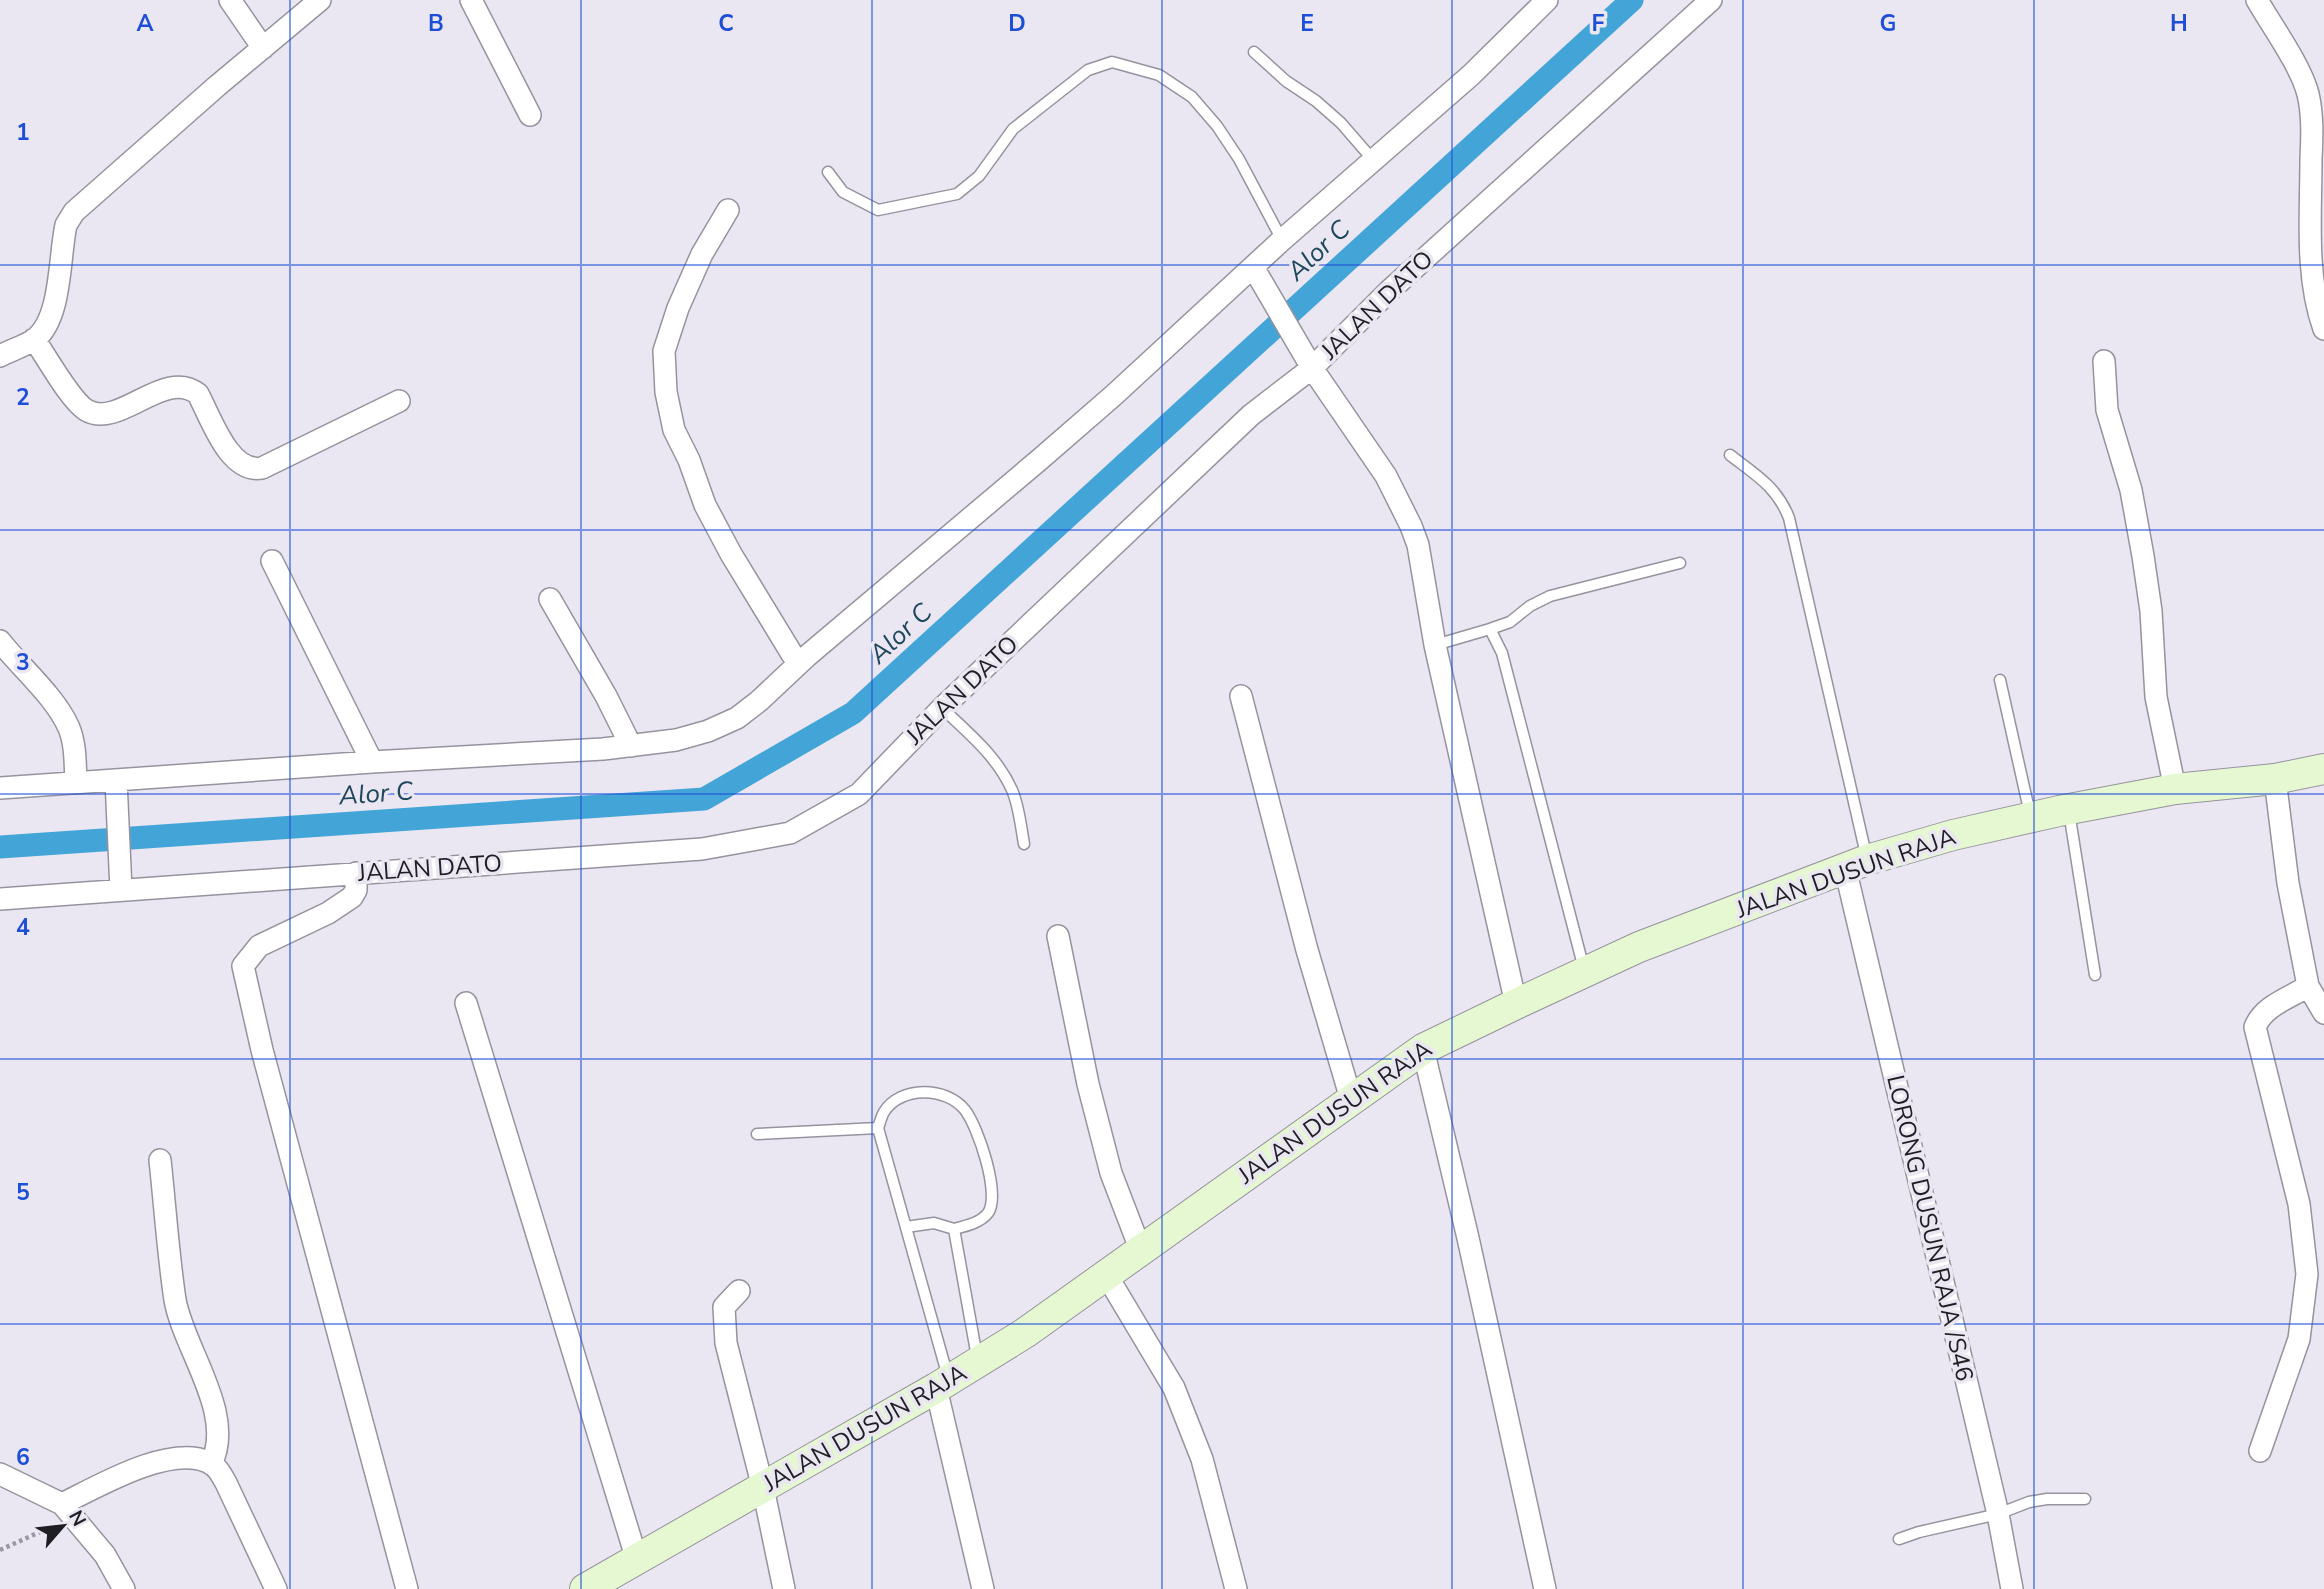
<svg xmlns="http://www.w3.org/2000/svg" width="2324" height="1589" font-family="'Nunito Sans',sans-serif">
  <rect width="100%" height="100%" fill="#eae7f2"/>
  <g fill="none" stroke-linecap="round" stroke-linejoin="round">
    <!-- canal -->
    <path stroke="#43a5d7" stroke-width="23" d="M0,847L704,799L853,713L1632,0"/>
    <!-- lane casing -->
    <g stroke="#96939e" stroke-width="13">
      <path id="lane" d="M1254,52L1286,81L1316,101L1341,123L1374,161
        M828,172L843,192L878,210L957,194L979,176L1013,129L1088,70L1112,62L1159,75L1192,97L1217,126L1239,159L1282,240
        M1730,455C1756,475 1777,487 1789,518L1867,859
        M1490,629L1510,622L1530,606L1550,596L1680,563
        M1435,645L1490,629L1502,653L1584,969
        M2000,680L2030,814
        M942,708C968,733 997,756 1012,790C1019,806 1021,827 1024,844
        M2069,812L2095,975
        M757,1134L878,1128
        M906,1227L934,1223L954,1229
        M948,1377L878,1128C880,1123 881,1117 884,1112C900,1086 946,1086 965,1110C978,1127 1001,1194 988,1213C980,1223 966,1226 954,1229L977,1357
        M1899,1539L1919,1532L1998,1514L2029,1502L2047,1499H2085"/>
    </g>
    <!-- street casing -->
    <g stroke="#96939e" stroke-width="24">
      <path id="street" d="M230,0L263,48
        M471,0L530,115
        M2257,0C2272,26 2301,66 2308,94C2313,115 2312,138 2311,159C2311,215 2305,276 2324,329
        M728,210L702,254L678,308L664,351L666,392L674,430L689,460L705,505L731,554L798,664
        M1253,267L1312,368L1386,476L1411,526L1418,545L1435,645L1516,1004
        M34,339C46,356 70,400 86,410C119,430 164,367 198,394C211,418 229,474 262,468L399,401
        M0,356C11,350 25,346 35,339C62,318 59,256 66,225L74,212L217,86L320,0
        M2104,361L2107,410L2131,490L2143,556L2151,611L2156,697L2175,789
        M272,561L372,762
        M550,599L606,696L631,746
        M0,641C21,668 55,696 69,728C76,745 75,765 76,783
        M1241,696L1307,950L1351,1099
        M2275,779L2288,883L2308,986L2324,1013
        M116,780L121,890
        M0,788L372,762L603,749L676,740L708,731L737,718L759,701L807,656L1038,461L1114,395L1282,240L1471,75L1547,0
        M1845,868L1998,1514L2012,1589
        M356,873V890L352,897L328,913L259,946L243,966L262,1050L407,1589
        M0,899L702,849L790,833L859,794L942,708L1251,415L1312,368L1389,291L1711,0
        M1058,936L1088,1084L1111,1173L1141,1251
        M466,1003L637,1560
        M1423,1049L1468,1238L1545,1589
        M160,1160C165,1206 168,1253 175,1300C184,1350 236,1414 211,1464
        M1107,1276L1174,1388L1202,1459L1236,1589
        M739,1291L724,1307L726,1343L763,1488L784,1589
        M936,1388L983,1589
        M2260,1451L2299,1339L2307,1274L2299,1204L2255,1027C2264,1005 2290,998 2308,986
        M0,1474L62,1504L105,1555L124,1589
        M62,1504C97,1487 169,1444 208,1462C217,1466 221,1474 226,1483L276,1589"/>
    </g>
    <!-- secondary casing -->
    <g stroke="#96939e" stroke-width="32">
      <path id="secondary" d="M585,1589L936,1388L1025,1333L1423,1049L1516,1004L1639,947L1867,860L1953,835L2059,811L2175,789L2275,779L2324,769"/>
    </g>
    <!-- path -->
    <path stroke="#99979f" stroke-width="4.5" stroke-dasharray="3.5 3.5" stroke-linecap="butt" d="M0,1550L53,1526"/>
    <!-- lane -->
    <use href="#lane" stroke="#fff" stroke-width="10"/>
    <!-- street -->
    <use href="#street" stroke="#fff" stroke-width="21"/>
    <!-- secondary -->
    <use href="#secondary" stroke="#e5f8d1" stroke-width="30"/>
  </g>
  <!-- grid -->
  <path fill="none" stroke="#1d4ed8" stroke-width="2" stroke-opacity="0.55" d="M290,0V1589M581,0V1589M872,0V1589M1162,0V1589M1452,0V1589M1743,0V1589M2034,0V1589M0,265H2324M0,530H2324M0,794H2324M0,1059H2324M0,1324H2324"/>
  <g text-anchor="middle" stroke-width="7" stroke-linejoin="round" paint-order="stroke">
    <!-- street labels -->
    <g font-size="24" fill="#1f1e22" stroke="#eae7f2">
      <text transform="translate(1377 305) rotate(-44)" y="8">JALAN DATO</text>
      <text transform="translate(962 690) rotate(-44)" y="8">JALAN DATO</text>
      <text transform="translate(430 868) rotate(-4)" y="8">JALAN DATO</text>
      <text transform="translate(1846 873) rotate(-19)" y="8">JALAN DUSUN RAJA</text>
      <text transform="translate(1335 1112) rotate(-35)" y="8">JALAN DUSUN RAJA</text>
      <text transform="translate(1930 1228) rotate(77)" y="8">LORONG DUSUN RAJA /S46</text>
      <text transform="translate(865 1428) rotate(-30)" y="8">JALAN DUSUN RAJA</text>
    </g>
    <!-- water labels -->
    <g font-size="26" font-style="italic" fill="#1f485d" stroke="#eae7f2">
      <text transform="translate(1318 250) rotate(-43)" y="9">Alor C</text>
      <text transform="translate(900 633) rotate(-43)" y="9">Alor C</text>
      <text transform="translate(376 793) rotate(-4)" y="9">Alor C</text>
    </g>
  </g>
  <g font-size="23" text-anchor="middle" font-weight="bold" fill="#1d4ed8" stroke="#eae7f2" stroke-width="7" stroke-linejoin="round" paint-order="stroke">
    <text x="145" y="31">A</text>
    <text x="436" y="31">B</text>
    <text x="726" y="31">C</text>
    <text x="1017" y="31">D</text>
    <text x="1307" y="31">E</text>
    <text x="1598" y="31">F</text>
    <text x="1888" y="31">G</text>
    <text x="2179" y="31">H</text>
    <text x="23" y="140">1</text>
    <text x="23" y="405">2</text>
    <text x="23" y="670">3</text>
    <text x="23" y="935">4</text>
    <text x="23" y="1200">5</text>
    <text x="23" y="1465">6</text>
  </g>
  <!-- north arrow -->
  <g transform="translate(63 1526) rotate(62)" stroke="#eae7f2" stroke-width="5" paint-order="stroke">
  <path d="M0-5L12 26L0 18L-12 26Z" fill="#1f1e22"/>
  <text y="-10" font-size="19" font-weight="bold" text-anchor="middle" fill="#1f1e22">N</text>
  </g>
</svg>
